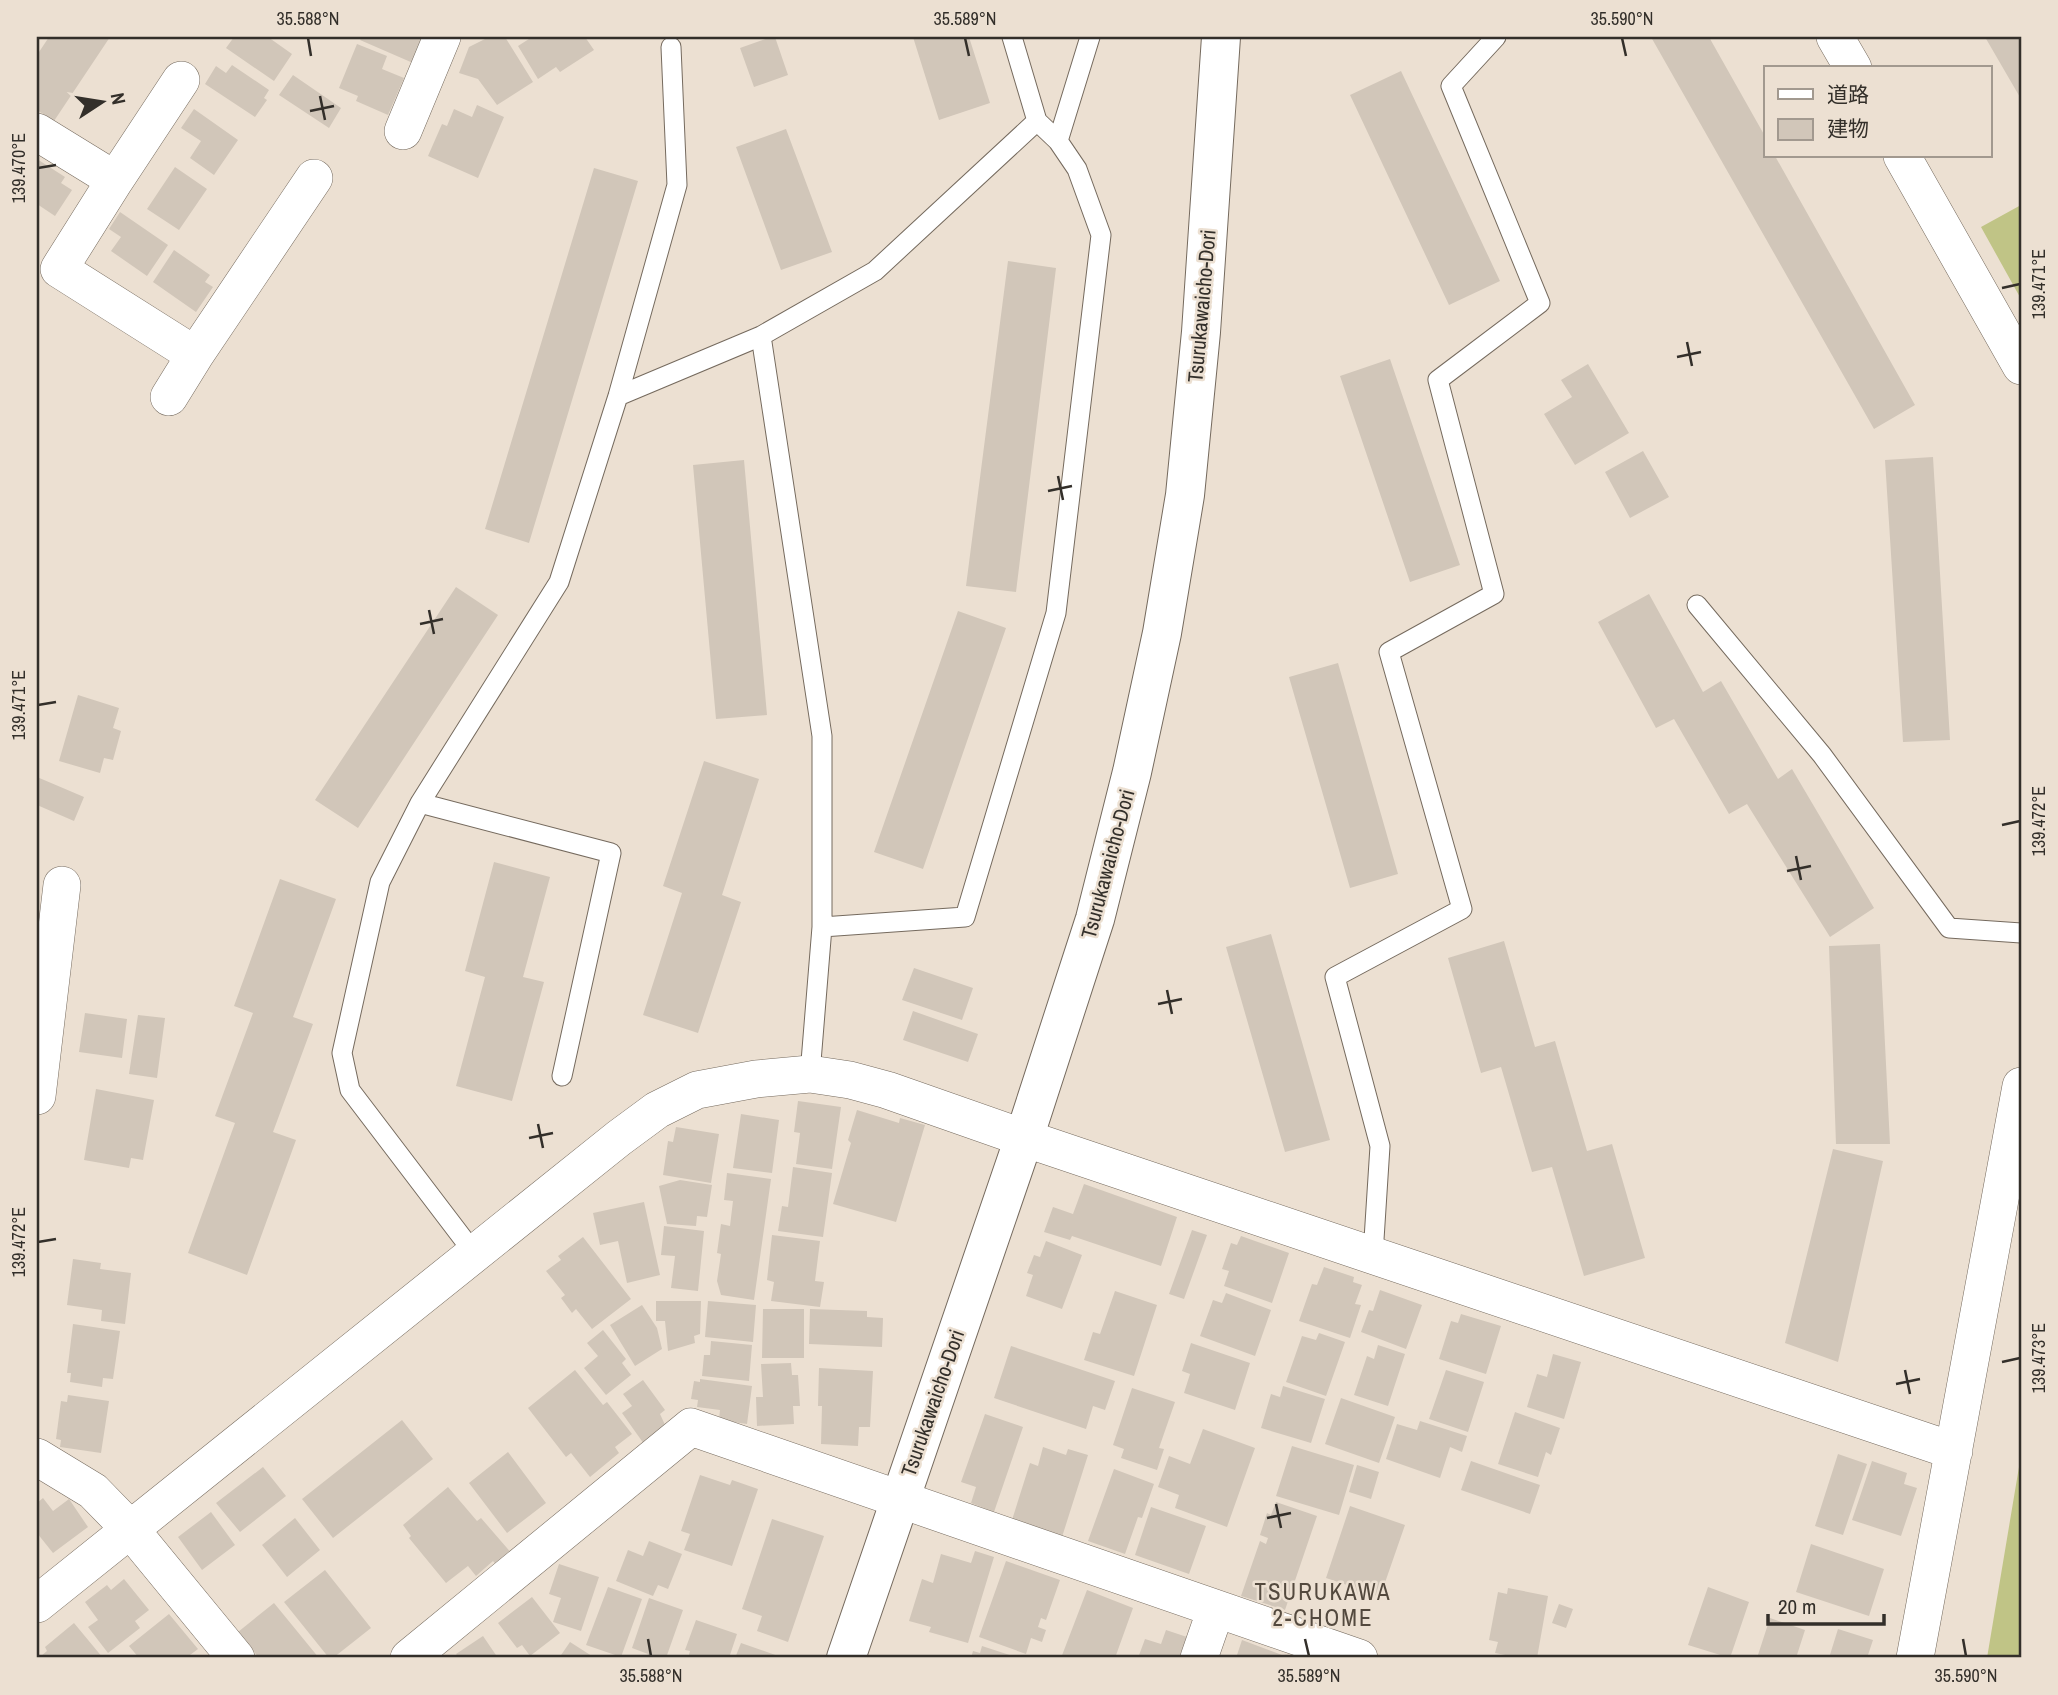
<svg xmlns="http://www.w3.org/2000/svg" width="2058" height="1695" font-family="'Archivo Narrow','Noto Sans JP',sans-serif">
  <rect width="100%" height="100%" fill="#ece0d2"/>
  <!-- green -->
  <path fill="#c0c486" d="M2021,205V299L1981,227Z
    M2021,1455V1658H1987Z"/>
  <!-- building -->
  <path fill="#d1c6b9" d="M49,37H110L54,121L37,110V55Z
    M234,37H268L292,54L274,81L226,48Z
    M362,37H424L413,63L360,40Z
    M489,37H505L533,82L497,105L478,79L459,73L469,47Z
    M532,37H585L594,50L560,72L556,67L538,79L518,46Z
    M771,37H775L788,75L754,87L740,48Z
    M913,37H969L990,103L939,120Z
    M1651,37H1709L1766,138V156H1775L1915,405L1874,429Z
    M1985,37H2021V99Z
    M357,44L387,56L382,69L404,78L388,115L356,101L358,96L339,88Z
    M232,65L269,90L264,98L267,100L255,117L205,84L216,66L226,73Z
    M1401,71L1500,281L1449,305L1350,95Z
    M293,75L341,108L329,128L279,95Z
    M477,105L504,117L478,178L428,156L442,124L447,126L454,109L472,117Z
    M194,109L238,140L214,175L190,158L201,141L181,128Z
    M786,129L832,252L781,270L736,147Z
    M37,159L65,177L61,183L72,190L55,216L37,204Z
    M175,167L207,189L179,230L147,209Z
    M594,168L638,181L529,543L485,529Z
    M120,212L168,245L147,276L111,251L121,237L109,229Z
    M174,250L210,275L205,282L213,287L196,312L153,282Z
    M1008,261L1056,268L1016,592L966,586Z
    M1390,359L1460,565L1410,582L1340,376Z
    M1588,364L1629,433L1575,465L1544,414L1572,397L1561,380Z
    M1643,451L1669,497L1630,518L1605,472Z
    M1933,457L1950,740L1903,742L1885,460Z
    M744,460L767,715L716,719L693,465Z
    M456,587L498,615L358,828L315,800Z
    M1649,594L1703,692L1721,681L1778,779L1792,769L1874,908L1830,937L1747,804L1729,814L1674,719L1656,728L1598,622Z
    M958,611L1006,628L923,869L874,852Z
    M1338,663L1398,874L1350,888L1289,677Z
    M78,695L119,708L113,728L121,731L113,760L104,758L100,773L59,761Z
    M704,761L759,779L722,895L741,902L698,1033L643,1015L682,893L663,886Z
    M37,777L84,797L74,821L37,805Z
    M494,862L550,877L523,977L544,982L512,1101L456,1086L485,977L465,971Z
    M280,879L336,899L293,1017L313,1024L273,1132L296,1140L247,1275L188,1253L235,1123L215,1116L253,1013L234,1006Z
    M1271,934L1330,1140L1285,1152L1226,947Z
    M1504,941L1535,1047L1555,1041L1587,1151L1612,1144L1645,1258L1584,1276L1552,1167L1532,1172L1501,1067L1481,1073L1448,958Z
    M1880,944L1890,1144H1836L1829,946Z
    M914,968L973,988L962,1020L902,1000Z
    M913,1011L978,1034L968,1062L903,1040Z
    M85,1013L127,1019L122,1058L79,1052Z
    M138,1015L165,1018L157,1078L129,1074Z
    M96,1089L154,1100L143,1160L131,1158L129,1168L84,1160Z
    M798,1101L841,1107L832,1169L796,1164L800,1133L794,1132Z
    M857,1110L899,1123L900,1118L925,1125L896,1222L833,1204L851,1143L848,1140Z
    M741,1114L779,1120L772,1173L733,1168Z
    M676,1127L719,1134L711,1183L663,1175L668,1141L673,1142Z
    M1833,1149L1883,1161L1838,1362L1785,1343Z
    M793,1167L832,1173L823,1237L778,1231L782,1206L788,1207Z
    M727,1173L771,1179L754,1300L721,1295L717,1281L721,1254L717,1253L721,1224L730,1226L733,1201L724,1200Z
    M680,1180L712,1185L707,1217L697,1216L696,1226L667,1224L659,1186Z
    M1084,1184L1177,1217L1161,1266L1072,1236L1070,1240L1044,1232L1053,1207L1073,1214Z
    M644,1202L660,1275L627,1283L618,1241L600,1245L593,1213Z
    M664,1226L704,1231L698,1291L671,1288L675,1256L661,1255Z
    M1192,1230L1207,1235L1184,1299L1169,1294Z
    M772,1235L820,1241L815,1281L824,1282L820,1307L771,1301L774,1282L767,1280Z
    M1241,1236L1289,1253L1272,1303L1224,1286L1229,1271L1222,1269L1231,1243L1237,1245Z
    M583,1237L631,1299L592,1329L576,1309L572,1313L561,1298L565,1295L546,1271L561,1260L558,1256Z
    M1046,1241L1082,1255L1062,1309L1026,1296L1033,1275L1027,1273L1034,1255L1040,1257Z
    M73,1259L101,1263L100,1269L131,1273L125,1324L101,1321L102,1310L67,1305Z
    M1324,1267L1354,1277L1353,1282L1362,1285L1355,1304L1361,1305L1350,1338L1299,1321L1312,1284L1317,1285Z
    M1380,1290L1422,1305L1406,1349L1361,1332L1369,1310L1373,1311Z
    M1115,1291L1157,1305L1134,1376L1084,1360L1093,1332L1100,1334Z
    M1226,1293L1271,1310L1255,1356L1200,1336L1213,1300L1222,1303Z
    M656,1301H701L700,1334L694,1336L695,1343L668,1351L665,1321H656Z
    M708,1301L756,1305L753,1342L705,1337Z
    M642,1305L657,1328L662,1349L635,1366L610,1325Z
    M763,1309H804V1358H762Z
    M810,1309L867,1311V1317L883,1318L882,1347L809,1344Z
    M1461,1314L1501,1326L1486,1374L1439,1359L1451,1321L1458,1323Z
    M73,1324L120,1331L113,1379L103,1378L102,1387L70,1382L71,1373H67Z
    M603,1330L626,1359L622,1363L631,1375L606,1395L584,1368L598,1356L587,1343Z
    M1319,1333L1345,1342L1326,1396L1286,1382L1302,1336L1316,1340Z
    M711,1341L752,1345L749,1381L702,1376L704,1355H710Z
    M1191,1343L1250,1363L1235,1410L1184,1393L1190,1374L1182,1371Z
    M1378,1345L1405,1354L1388,1406L1354,1395L1367,1356L1374,1359Z
    M1011,1346L1115,1381L1105,1410L1093,1406L1086,1429L994,1398Z
    M1553,1354L1581,1362L1564,1419L1527,1407L1537,1374L1547,1377Z
    M791,1363L792,1375H798L800,1406H793L794,1424L757,1426L756,1397H763L761,1364Z
    M819,1368L873,1371L870,1427H859L858,1446L821,1444L822,1406H818Z
    M575,1370L603,1405L607,1402L632,1434L615,1447L619,1453L590,1477L571,1453L566,1457L528,1408Z
    M1446,1370L1484,1382L1468,1432L1429,1419Z
    M700,1379L752,1386L747,1424L719,1420L720,1410L697,1407L698,1400L691,1399L694,1381L700,1382Z
    M643,1380L665,1410L660,1414L666,1427L644,1444L622,1413L632,1406L623,1394Z
    M1283,1386L1325,1399L1311,1443L1261,1428L1271,1394L1280,1397Z
    M1132,1388L1175,1402L1159,1448L1164,1449L1157,1470L1121,1458L1124,1449L1113,1445Z
    M68,1395L109,1401L101,1453L60,1447L61,1440L56,1439L61,1401L67,1402Z
    M1341,1398L1395,1417L1379,1463L1325,1444Z
    M1515,1412L1560,1428L1551,1455L1546,1452L1538,1477L1498,1464Z
    M985,1414L1023,1427L994,1512L971,1503L976,1487L961,1482Z
    M402,1420L433,1459L333,1538L302,1499Z
    M1420,1421L1467,1436L1462,1452L1450,1447L1440,1478L1386,1459L1397,1424L1417,1430Z
    M1203,1429L1255,1448L1227,1527L1175,1508L1179,1495L1158,1487L1169,1456L1190,1464Z
    M1292,1446L1354,1465L1339,1515L1276,1496Z
    M1043,1447L1066,1455L1068,1449L1088,1455L1062,1537L1012,1520L1030,1463L1038,1466Z
    M508,1452L546,1503L507,1533L469,1483Z
    M1838,1454L1867,1464L1843,1535L1815,1526Z
    M1471,1461L1540,1485L1530,1514L1461,1490Z
    M1872,1461L1907,1473L1904,1484L1917,1488L1901,1536L1852,1520Z
    M1357,1465L1379,1472L1371,1499L1349,1492Z
    M263,1467L286,1496L240,1532L216,1503Z
    M1114,1469L1154,1484L1142,1518L1138,1517L1125,1554L1088,1541Z
    M700,1475L730,1485L732,1480L758,1489L732,1566L684,1550L690,1534L681,1531Z
    M448,1487L477,1521L481,1518L513,1555L499,1568L493,1561L476,1576L468,1566L446,1583L409,1538L411,1536L403,1525Z
    M43,1498L53,1511L69,1499L88,1527L53,1553L37,1533V1503Z
    M1276,1502L1317,1516L1285,1610L1241,1596L1260,1541L1266,1544L1268,1538L1260,1535L1267,1513L1271,1515Z
    M1350,1506L1405,1525L1380,1597L1366,1592L1364,1597L1345,1590L1347,1585L1326,1578Z
    M1151,1507L1206,1526L1189,1574L1135,1555Z
    M211,1512L235,1545L202,1570L178,1537Z
    M295,1518L320,1550L287,1577L262,1545Z
    M772,1519L824,1536L788,1642L757,1631L762,1616L742,1609Z
    M649,1541L682,1554L668,1589L658,1585L653,1596L616,1581L628,1550L643,1556Z
    M1811,1544L1884,1569L1869,1616L1796,1592Z
    M975,1551L994,1557L968,1643L929,1632L931,1627L909,1621L922,1579L933,1583L941,1554L971,1563Z
    M1006,1561L1060,1580L1046,1620L1041,1618L1038,1627L1046,1630L1042,1642L1031,1638L1026,1654L979,1637Z
    M559,1564L599,1577L581,1631L553,1622L561,1598L549,1594Z
    M325,1570L371,1628L333,1658H329L284,1602Z
    M124,1579L149,1610L135,1621L140,1628L108,1653L88,1627L98,1620L85,1602L107,1585L111,1590Z
    M608,1587L642,1599L621,1657L586,1645Z
    M1708,1587L1749,1602L1730,1658L1688,1645Z
    M1508,1588L1548,1596L1537,1658H1521L1495,1653L1498,1642L1489,1640L1498,1592L1507,1594Z
    M1087,1590L1133,1608L1115,1658H1061Z
    M532,1597L560,1633L530,1656L522,1645L517,1648L498,1623Z
    M649,1598L683,1610L666,1658H649L646,1657L648,1654L632,1648Z
    M274,1603L319,1658H259L238,1632Z
    M1559,1604L1573,1609L1566,1628L1552,1623Z
    M169,1614L198,1649L186,1658H139L129,1646Z
    M1770,1618L1805,1630L1796,1658H1757Z
    M696,1620L737,1634L729,1658H688L690,1651L685,1650Z
    M74,1623L103,1658H42L41,1656L47,1651L45,1647Z
    M1838,1629L1873,1640L1867,1658H1829Z
    M1166,1630L1187,1637L1180,1658H1138L1145,1639L1161,1644Z
    M483,1636L498,1658H459L456,1654Z
    M1242,1640L1290,1658H1236Z
    M570,1642L595,1658H559Z
    M741,1643L784,1658H735Z
    M982,1646L1019,1658H971L973,1651L980,1653Z"/>
  <g fill="none" stroke-linecap="round" stroke-linejoin="round">
    <!-- lane casing -->
    <g stroke="#756a5e" stroke-width="21">
      <path id="lane" d="M1058,141L1090,37
        M761,336L822,736V927L810,1074
        M618,396L761,336L875,271L1037,121
        M1697,605L1822,755L1949,928L2021,933
        M420,803L611,853L562,1076
        M822,927L965,917L1056,613L1101,235L1077,169L1058,141L1037,121L1012,37
        M474,1253L350,1090L342,1053L380,882L420,803L559,582L618,396L677,185L671,47
        M1373,1255L1380,1146L1335,977L1462,909L1389,652L1494,594L1438,380L1540,303L1451,86L1496,37"/>
    </g>
    <!-- street casing -->
    <g stroke="#756a5e" stroke-width="38">
      <path id="street" d="M1835,37L1853,68
        M403,131L442,37
        M37,132L115,180L181,80
        M1902,156L2021,366
        M115,180L59,269L195,355L314,178
        M169,397L195,355
        M37,1096L62,885
        M37,1457L93,1491L130,1529L236,1658
        M37,1604L619,1138L657,1110L697,1090L756,1079L810,1074L850,1080L887,1090L1024,1138L1954,1451
        M409,1658L691,1427L1359,1658
        M1199,1658L1216,1609
        M1915,1658L2021,1086"/>
    </g>
    <!-- secondary casing -->
    <g stroke="#756a5e" stroke-width="40">
      <path id="secondary" d="M846,1658L1024,1138L1095,919L1132,772L1162,633L1185,495L1201,332L1221,37"/>
    </g>
    <!-- lane -->
    <use href="#lane" stroke="#fff" stroke-width="19"/>
    <!-- street -->
    <use href="#street" stroke="#fff" stroke-width="37"/>
    <!-- secondary -->
    <use href="#secondary" stroke="#fff" stroke-width="38"/>
  </g>
  <!-- ticks -->
  <path fill="none" stroke="#332f2a" stroke-width="2.5" d="M308,38L311,56M965,38L969,56M1622,38L1626,56M320,96L325,120M310,111L334,106M38,168L56,165M2002,288L2020,284M1687,342L1692,366M1677,357L1701,352M1058,476L1063,500M1048,491L1072,486M429,610L434,634M420,624L443,619M38,705L56,702M2002,825L2020,821M1796,856L1801,880M1787,871L1811,866M1167,990L1172,1014M1158,1004L1182,999M538,1124L543,1148M529,1138L553,1133M38,1242L56,1239M2002,1362L2020,1358M1905,1370L1910,1394M1896,1384L1920,1379M1276,1504L1281,1528M1267,1518L1291,1513M648,1639L651,1656M1305,1639L1309,1656M1963,1639L1966,1656"/>
  <g text-anchor="middle" stroke-width="5" stroke-linejoin="round" paint-order="stroke">
    <!-- street labels -->
    <g font-size="21" fill="#332f2a" stroke="#ece0d2">
      <text transform="translate(1202 306) rotate(-85)" y="7">Tsurukawaicho-Dori</text>
      <text transform="translate(1108 864) rotate(-75)" y="7">Tsurukawaicho-Dori</text>
      <text transform="translate(933 1403) rotate(-71)" y="7">Tsurukawaicho-Dori</text>
    </g>
    <!-- neighbourhood labels -->
    <g font-size="23" letter-spacing="2" fill="#53493e" stroke="#ece0d2">
      <text x="1323" y="1600">TSURUKAWA<tspan x="1323" dy="26">2-CHOME</tspan></text>
    </g>
  </g>
  <!-- border -->
  <rect width="2058" height="1695" fill="none" stroke="#ece0d2" stroke-width="77"/>
  <!-- legend -->
  <rect x="1764" y="66" width="228" height="91" fill="#ece0d2" stroke="#a2998f" stroke-width="2"/>
  <rect x="1778" y="89" width="35" height="10" fill="#ffffff" stroke="#a2998f" stroke-width="2"/>
  <text x="1827" y="102" font-size="21" fill="#332f2a">道路</text>
  <rect x="1778" y="119" width="35" height="21" fill="#d1c6b9" stroke="#a2998f" stroke-width="2"/>
  <text x="1827" y="136" font-size="21" fill="#332f2a">建物</text>
  <!-- north arrow -->
  <g transform="translate(102 102) rotate(78)" stroke="#ece0d2" stroke-width="5" paint-order="stroke">
  <path d="M0-5L12 26L0 18L-12 26Z" fill="#332f2a"/>
  <text y="-10" font-size="19" font-weight="bold" text-anchor="middle" fill="#332f2a">N</text>
  </g>
  <!-- scale -->
  <path d="M1768 1614v10h116v-10" fill="none" stroke="#332f2a" stroke-width="3.5"/>
  <text x="1778" y="1614" font-size="21" fill="#332f2a" stroke="#ece0d2" stroke-width="5" paint-order="stroke">20 m</text>
  <rect x="38" y="38" width="1982" height="1618" fill="none" stroke="#332f2a" stroke-width="2.5"/>
  <g font-size="18" text-anchor="middle" fill="#332f2a">
    <text x="308" y="25">35.588°N</text>
    <text x="965" y="25">35.589°N</text>
    <text x="1622" y="25">35.590°N</text>
    <text transform="translate(19 168) rotate(-90)" y="6">139.470°E</text>
    <text transform="translate(2039 284) rotate(-90)" y="6">139.471°E</text>
    <text transform="translate(19 705) rotate(-90)" y="6">139.471°E</text>
    <text transform="translate(2039 821) rotate(-90)" y="6">139.472°E</text>
    <text transform="translate(19 1242) rotate(-90)" y="6">139.472°E</text>
    <text transform="translate(2039 1358) rotate(-90)" y="6">139.473°E</text>
    <text x="651" y="1682">35.588°N</text>
    <text x="1309" y="1682">35.589°N</text>
    <text x="1966" y="1682">35.590°N</text>
  </g>
</svg>
